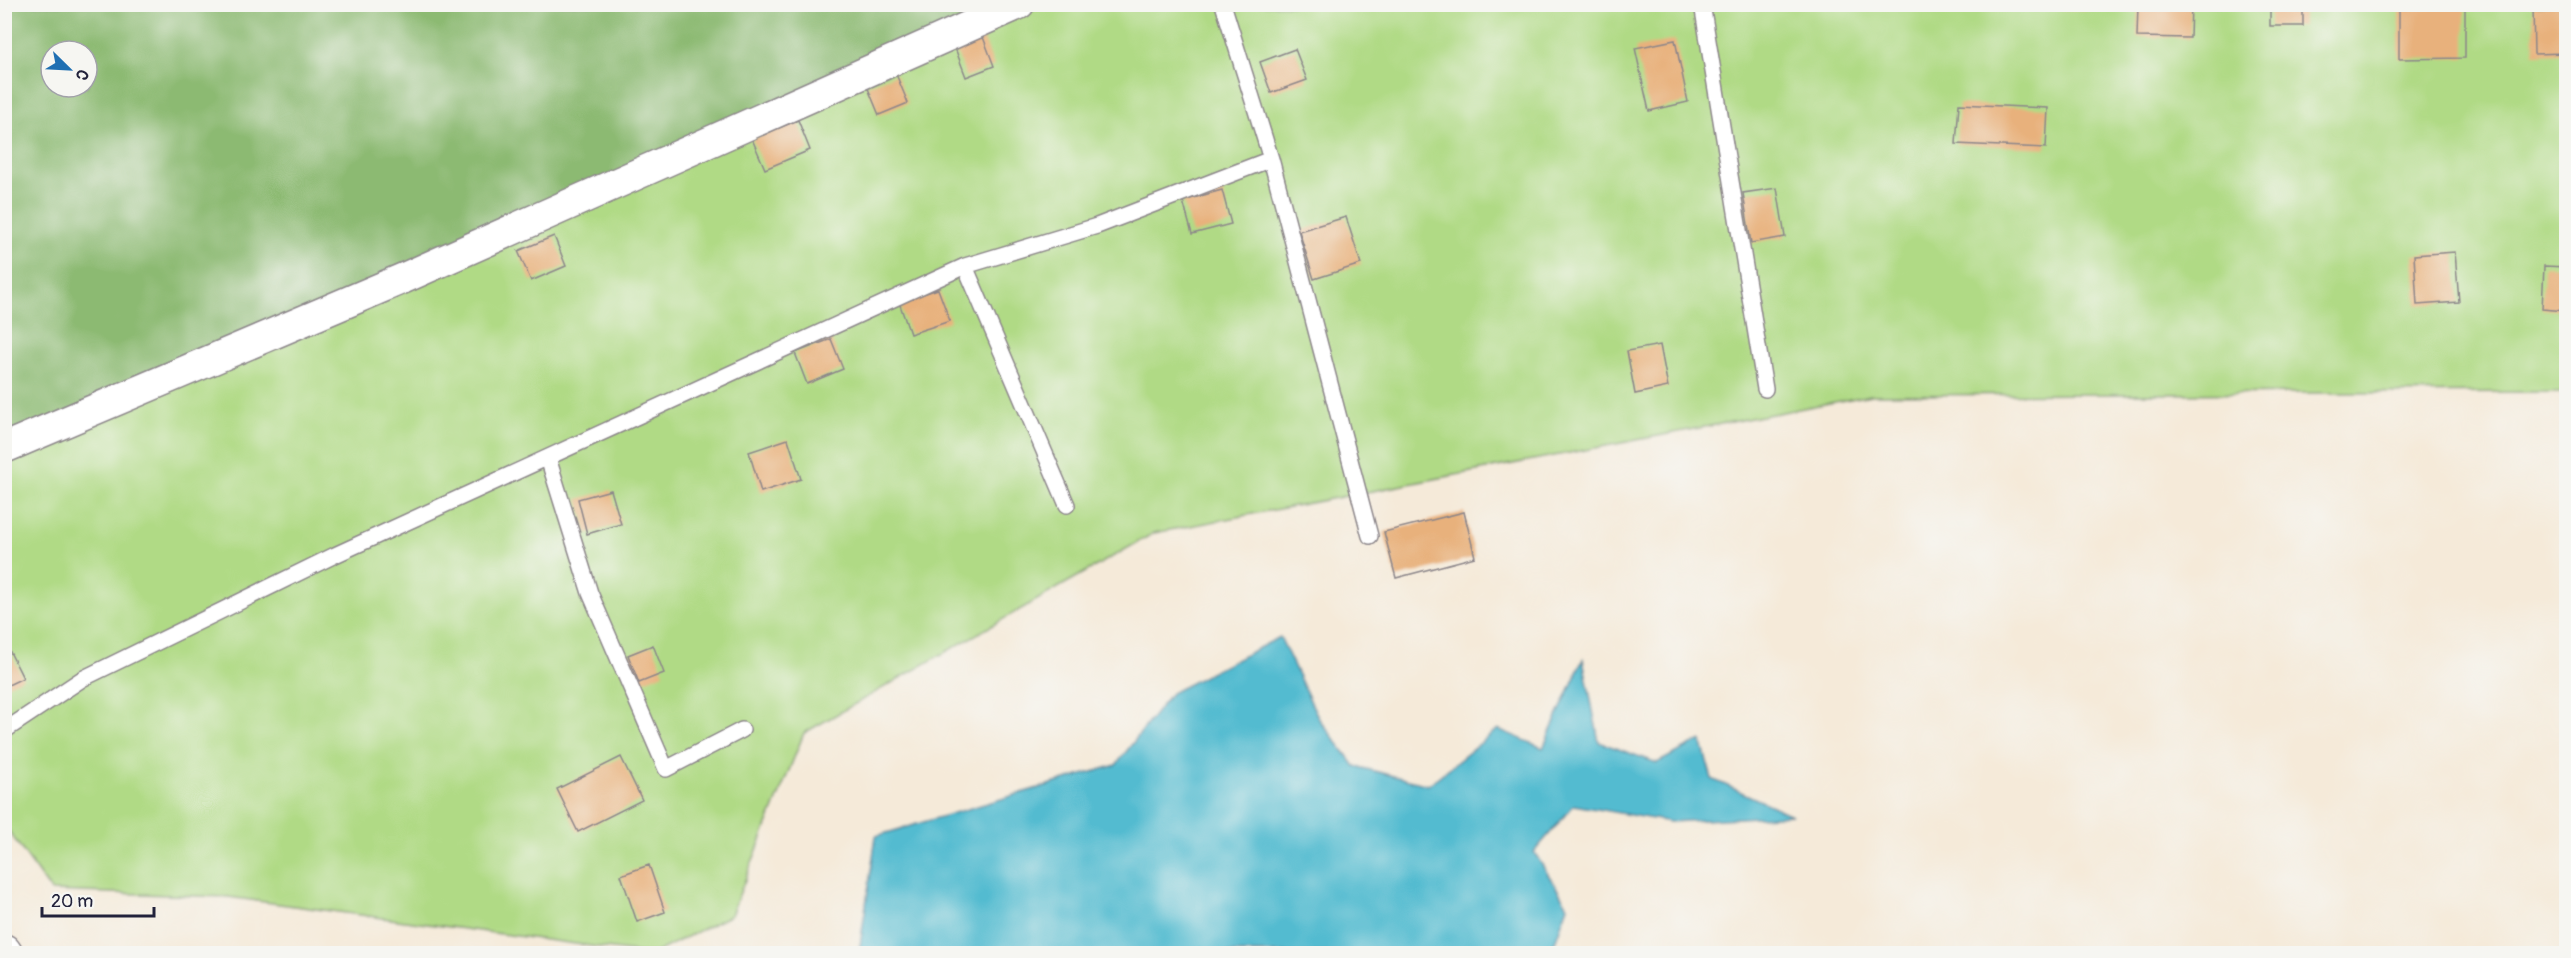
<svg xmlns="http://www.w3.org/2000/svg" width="2571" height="958" font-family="Pangolin,sans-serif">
  <rect width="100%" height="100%" fill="#f6f6f2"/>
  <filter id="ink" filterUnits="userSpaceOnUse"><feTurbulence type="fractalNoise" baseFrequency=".0167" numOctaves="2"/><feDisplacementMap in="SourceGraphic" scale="12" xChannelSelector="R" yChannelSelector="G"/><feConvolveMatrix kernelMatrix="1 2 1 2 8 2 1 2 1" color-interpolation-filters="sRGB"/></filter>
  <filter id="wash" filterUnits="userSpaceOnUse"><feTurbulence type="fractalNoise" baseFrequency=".008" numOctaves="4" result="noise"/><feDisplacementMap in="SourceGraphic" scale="24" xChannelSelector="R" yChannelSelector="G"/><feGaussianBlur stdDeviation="1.35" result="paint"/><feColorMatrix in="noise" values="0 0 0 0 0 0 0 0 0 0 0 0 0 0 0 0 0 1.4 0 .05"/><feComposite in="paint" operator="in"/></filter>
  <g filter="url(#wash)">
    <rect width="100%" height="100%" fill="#f5ead9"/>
    <!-- green -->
    <path fill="#b0da85" stroke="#697e60" stroke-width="1.5" d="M1039,5H2566V392L1871,395L1154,533L804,733L731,915L655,953H642L228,897L51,891L5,826L4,456L378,297Z"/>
    <!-- forest -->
    <path fill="#8cba72" stroke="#576e56" stroke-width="1.5" fill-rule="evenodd" d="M5,5H1039L378,297L5,456ZM51,51H87V87H51Z"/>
    <!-- water -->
    <path fill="#53bbd0" stroke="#3a6e86" stroke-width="1.5" d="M1280,637L1319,719L1355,766L1428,785L1498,729L1543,748L1583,659L1599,742L1657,763L1701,740L1712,779L1792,815L1670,822L1574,805L1534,852L1568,906L1551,953H859L876,836L1116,765L1171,693Z"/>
    <g id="blocks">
      <!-- building -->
      <path fill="#e8b17c" d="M2050,4H2092V10L2050,9Z
        M2138,4H2191L2190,38L2137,37Z
        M2270,4H2303V26H2270Z
        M2399,4H2465V58L2399,59Z
        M2566,5V53L2534,54L2533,6Z
        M983,37L994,66L966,77L955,48Z
        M1675,40L1688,102L1649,111L1635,48Z
        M1295,49L1307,80L1271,93L1260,62Z
        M896,74L908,103L879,115L867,86Z
        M1959,104L2048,108L2046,148L1956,144Z
        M798,120L810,150L765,169L752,139Z
        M1777,188L1785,237L1751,243L1743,193Z
        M1222,190L1231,224L1192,234L1183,201Z
        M1346,217L1361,264L1314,279L1299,231Z
        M554,236L566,266L531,281L518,251Z
        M2455,252L2459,302L2417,305L2414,255Z
        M2544,266L2566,267V311L2542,309Z
        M938,289L950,321L910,334L899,302Z
        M831,339L843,369L807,384L795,353Z
        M1660,345L1668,387L1635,394L1627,351Z
        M788,439L801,479L761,492L749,452Z
        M611,490L621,524L587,534L578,499Z
        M1464,512L1475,557L1396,578L1384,532Z
        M4,640L23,678L4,687Z
        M653,645L664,673L639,683L628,655Z
        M621,757L642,800L578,832L557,789Z
        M649,865L665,912L637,922L621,875Z"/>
    </g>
  </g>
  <g filter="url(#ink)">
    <use href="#blocks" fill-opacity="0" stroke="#8c868a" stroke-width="1.5"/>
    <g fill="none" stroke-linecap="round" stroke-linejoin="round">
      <!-- lane casing -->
      <g stroke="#8c868a" stroke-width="18">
        <path id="lane" d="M1223,4L1271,159L1370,536
          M1702,4L1765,389
          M965,266L1067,505
          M548,458L590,593L666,769L742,730
          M4,731L82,679L335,555L965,266L1097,226L1271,159"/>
      </g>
      <!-- street casing -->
      <g stroke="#8c868a" stroke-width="33">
        <path id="street" d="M4,448L404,278L1019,4"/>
      </g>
      <!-- highway casing -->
      <g stroke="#8c868a" stroke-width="36">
        <path id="highway" d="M4,951L6,954"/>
      </g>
      <!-- lane -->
      <use href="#lane" stroke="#fff" stroke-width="15"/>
      <!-- street -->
      <use href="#street" stroke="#fff" stroke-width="30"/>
      <!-- highway -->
      <use href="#highway" stroke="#fff" stroke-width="33"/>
    </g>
  </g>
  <!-- margin -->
  <rect width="2571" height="958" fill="none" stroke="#f6f6f2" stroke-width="24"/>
  <!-- north arrow -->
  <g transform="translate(69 69) rotate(114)"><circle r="28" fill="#f6f6f2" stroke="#a1a1a9" stroke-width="1.5"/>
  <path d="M0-4.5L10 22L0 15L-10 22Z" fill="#1f6fb2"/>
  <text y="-9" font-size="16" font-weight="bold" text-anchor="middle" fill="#22223b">С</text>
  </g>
  <!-- scale -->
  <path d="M42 907v9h112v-9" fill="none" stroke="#22223b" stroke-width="3"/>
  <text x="51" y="907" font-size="18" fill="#22223b" stroke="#f6f6f2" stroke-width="4.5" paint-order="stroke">20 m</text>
</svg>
